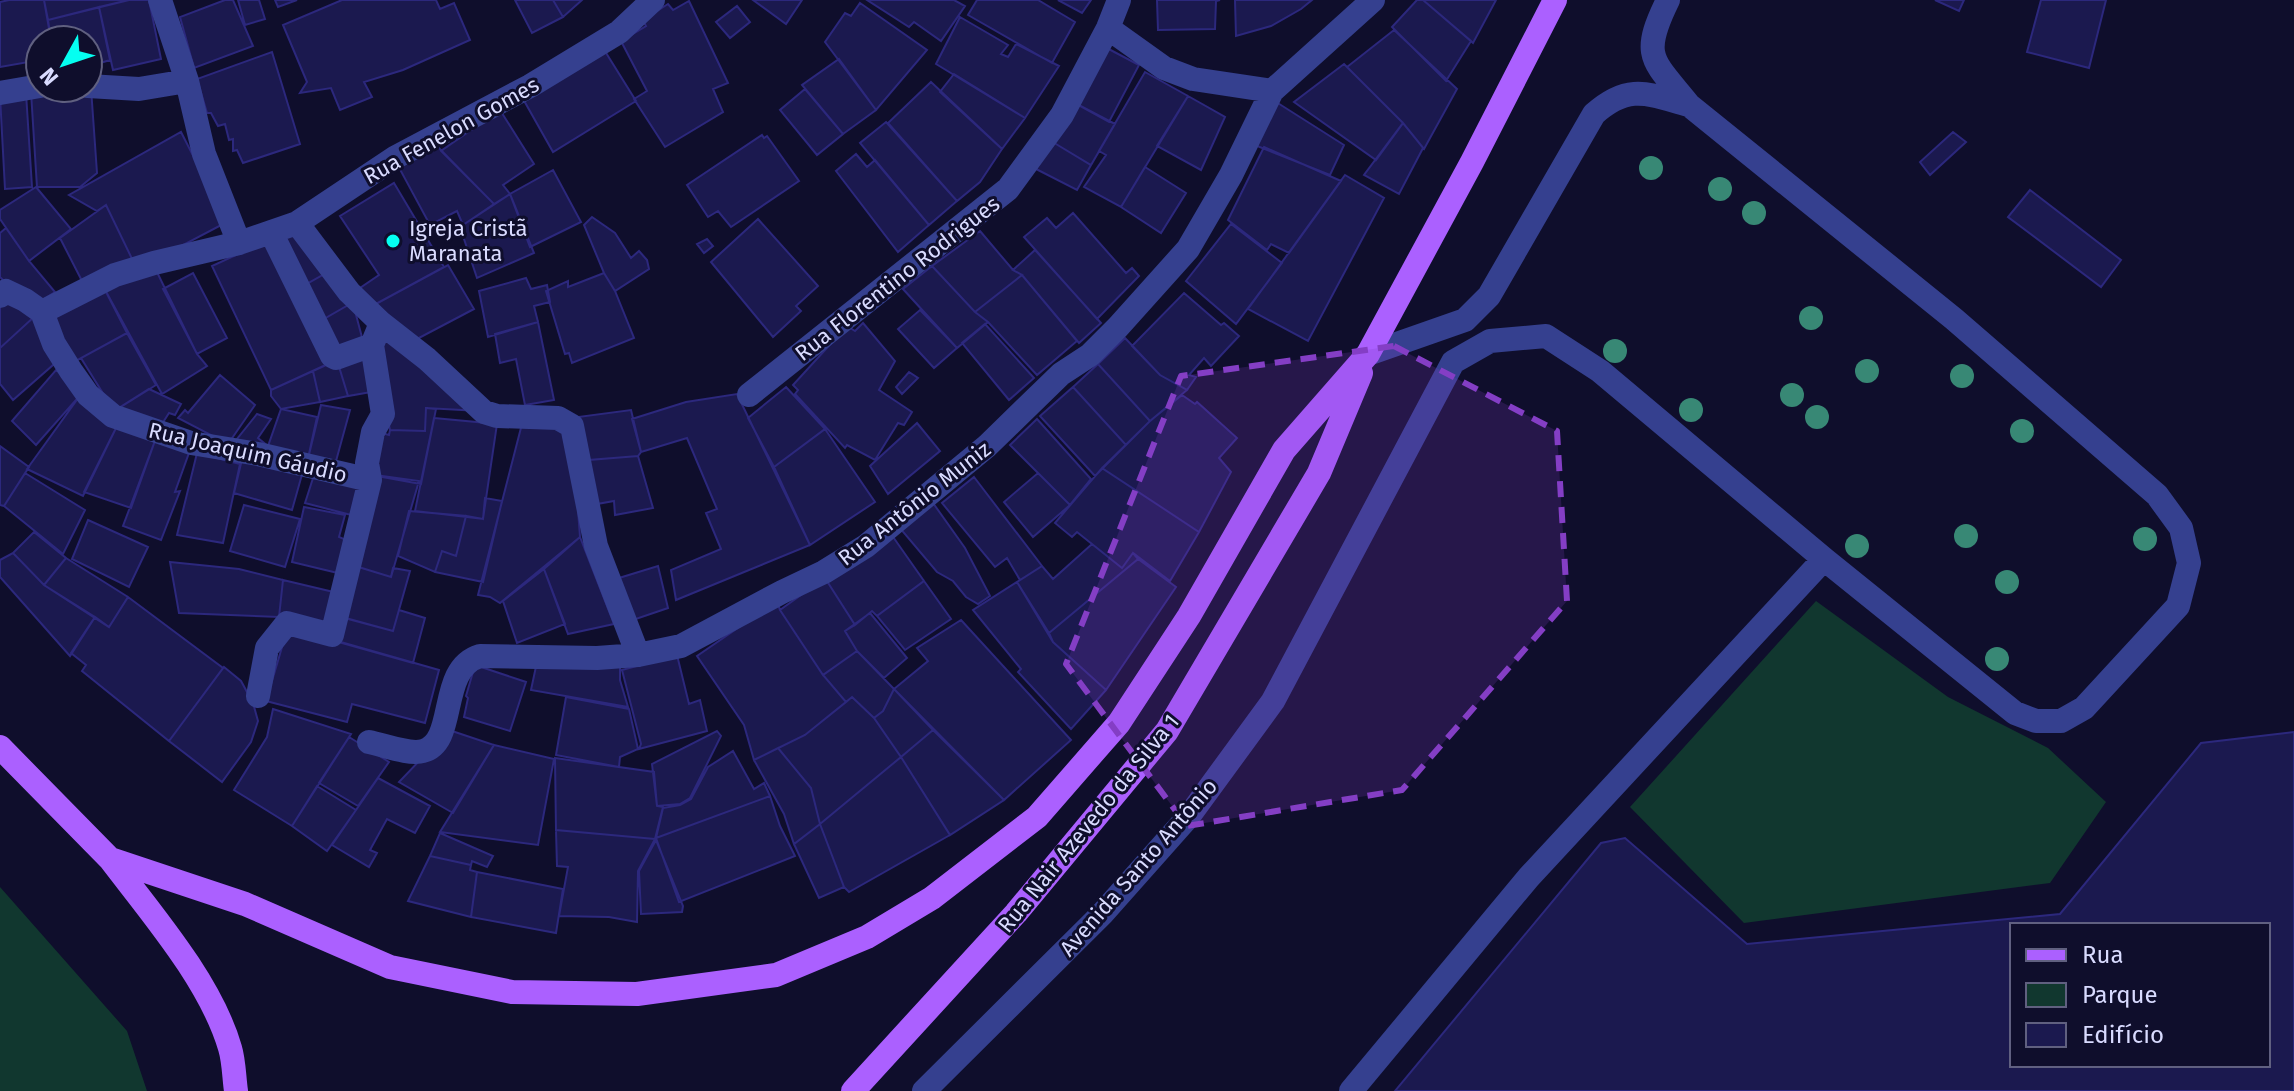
<svg xmlns="http://www.w3.org/2000/svg" width="2294" height="1091" font-family="'Fira Sans',sans-serif">
  <rect width="100%" height="100%" fill="#0f0e2c"/>
  <!-- green -->
  <path fill="#11372f" d="M1816,601L1948,697L2048,748L2106,802L2050,883L1744,923L1630,807Z
    M0,887L127,1031L147,1091H0Z"/>
  <!-- building -->
  <path fill="#1b194f" stroke="#2c287d" stroke-width="2" fill-rule="evenodd" d="M9,0H44L51,40H40V60L0,67V2Z
    M44,0H129L48,20Z
    M129,0H149L161,59L113,70L99,7Z
    M225,0H233L253,46L194,68L180,17Z
    M238,0H259L265,19L245,25Z
    M275,0H297L278,7Z
    M342,0H436L440,9L454,3L470,40L403,70L364,82L372,97L340,110L331,88L300,93L307,82L283,25Z
    M515,0H553L563,17L532,33Z
    M553,0H582L563,17Z
    M753,0H802L786,24Z
    M867,0H954L965,6L941,41L914,22L909,27Z
    M977,0H1038L1075,22L1052,63L968,15Z
    M1058,0H1091L1082,13Z
    M1157,0H1220L1216,1L1215,29L1158,30Z
    M1235,0H1312L1301,9L1271,26L1236,36Z
    M1417,0H1423L1471,41L1446,81L1392,27Z
    M1423,0H1496L1473,43Z
    M1935,0H1964L1959,11Z
    M2041,0H2106L2089,68L2027,52Z
    M689,1L728,83L713,89L723,112L665,147L634,99L647,91L621,41L646,26L643,20L668,4L673,10Z
    M860,3L927,50L876,110L825,42L845,13L851,16Z
    M737,6L750,22L730,38L716,22Z
    M99,7L110,60L94,65L92,51L88,52V40H51L48,20Z
    M960,17L1008,45L1001,54L1008,57L1016,44L1059,66L1025,118L936,64Z
    M1394,30L1457,89L1424,149L1403,123L1347,67Z
    M1103,46L1139,65L1109,122L1073,102Z
    M603,48L636,101L553,152L522,97Z
    M272,52L300,144L243,163L237,150L233,151V139L229,140L225,124L218,126L211,113H207L197,79Z
    M839,59L876,110L843,134L802,85Z
    M1344,64L1403,123L1376,160L1294,102Z
    M1145,72L1188,96L1121,207L1084,187L1106,155L1099,151Z
    M954,74L1025,118L1002,149L940,92Z
    M931,82L1002,149L980,182L957,201L888,123Z
    M91,88L97,173L80,187H37L31,92Z
    M805,89L843,134L817,155L780,110Z
    M26,93L32,187L5,189L0,96Z
    M1188,96L1225,117L1201,170L1157,146Z
    M1273,100L1344,145L1330,175L1252,144Z
    M1073,102L1115,124L1091,165L1051,141Z
    M500,110L534,164L503,185L510,194L494,204L441,151Z
    M886,122L957,201L929,225L860,143Z
    M1403,123L1423,148L1399,194L1364,175Z
    M181,132L227,222L145,265H135L106,205L97,211L69,195Z
    M1953,132L1966,142L1930,175L1920,162Z
    M762,135L764,138L767,136L799,181L731,227L718,211L708,217L687,185Z
    M1051,141L1091,165L1077,190L1036,169Z
    M434,143L494,204L463,225L457,211L430,225L396,162Z
    M1264,147L1341,181L1289,253L1271,244L1267,250L1228,220Z
    M856,154L867,167L875,160L929,225L898,252L836,171Z
    M1145,167L1186,193L1161,233L1121,207Z
    M553,170L581,222L530,247L510,194Z
    M1345,175L1384,198L1308,341L1248,309Z
    M394,183L444,267L374,305L360,288L379,275L340,216Z
    M36,187L71,229L29,261L0,219V210Z
    M2030,190L2121,260L2101,287L2008,217Z
    M510,194L534,253L477,278L460,227Z
    M106,205L134,263L82,281L60,238Z
    M1073,213L1126,273L1132,268L1139,276L1097,319L1024,237L1047,218L1056,228Z
    M592,217L615,233L631,258L639,251L647,260L649,269L615,291L604,273L584,225Z
    M758,219L818,286L796,306L801,311L773,337L711,262Z
    M1231,224L1282,263L1236,324L1186,281Z
    M6,228L29,261L55,292L36,304L18,295L0,277V233Z
    M980,231L1013,270L1022,275L975,312L932,266Z
    M295,232L328,272L305,285L278,240Z
    M271,239L330,363L271,390L212,266Z
    M707,239L713,246L704,253L697,244Z
    M1035,250L1101,323L1079,343L1022,275L1013,270Z
    M448,265L474,309L417,339L374,305Z
    M154,266L197,354L207,366L162,394L103,286Z
    M932,266L975,312L988,322L957,348L903,289Z
    M328,272L350,304L324,319L305,285Z
    M193,273L227,338L197,354L163,289Z
    M604,273L615,291L634,338L572,363L569,353L565,354L546,291L568,281V287Z
    M1022,275L1077,341L1037,375L988,322L975,312Z
    M526,278L531,289L547,285L550,302L534,306L538,322L488,337L479,291Z
    M103,286L127,333L74,362L47,312Z
    M1184,293L1221,325L1224,323L1239,336L1211,366L1204,358L1189,375L1196,377L1187,390L1160,375L1132,346Z
    M12,296L35,316L0,348V303Z
    M350,304L355,311L364,345L335,357L324,319Z
    M920,310L957,348L934,368L898,329Z
    M35,316L61,358L13,400L0,384V348Z
    M538,322L554,400L525,405L516,359L500,363L495,334Z
    M863,323L895,361L879,390L912,412L904,425L898,423L875,460L847,445L845,448L795,394L798,390L793,385L847,326L855,331Z
    M985,324L1034,378L1009,400L962,343Z
    M383,327L481,411L426,408L425,431L390,430L375,359Z
    M127,333L156,385L114,411L81,358Z
    M1125,338L1160,375L1187,390L1150,421L1098,364Z
    M367,349L377,391L348,396L337,360Z
    M337,360L348,396L320,402L313,371Z
    M1098,364L1150,421L1126,445L1073,387Z
    M56,370L84,391L36,445L12,421Z
    M313,371L320,402L281,409L271,396V390Z
    M909,372L918,378L902,394L896,387Z
    M220,375L255,405L228,444L178,418L185,410L188,413Z
    M786,387L825,429L774,467L748,418Z
    M1073,387L1126,445L1095,476L1040,416Z
    M149,389L181,404L175,415L169,413L160,427L114,411Z
    M737,394L810,545L676,600L671,570L721,549L706,513L717,509L687,438L641,452L632,419L686,402Z
    M1182,395L1195,404L1197,402L1237,438L1219,458L1231,472L1199,532L1102,468L1150,421Z
    M79,397L117,426L83,496L27,469Z
    M321,405L350,410L333,472L307,463Z
    M426,408L436,409L421,484L371,475L378,432L389,435L390,430L425,431Z
    M281,409L317,417L307,463L233,444L257,414L271,419L258,438L268,446Z
    M631,410L641,452L638,456L589,460L578,417Z
    M434,418L497,424L483,519L415,511Z
    M1037,419L1091,479L1070,505L1010,445Z
    M523,420L572,428L580,537L500,603L490,597L478,595Z
    M917,423L940,451L888,494L870,466Z
    M117,426L156,438L131,508L84,492Z
    M825,429L875,502L810,545L774,467Z
    M156,438L190,450L175,492L180,491L161,540L123,526Z
    M0,446L29,467L4,506L0,505Z
    M197,453L240,464L223,543L177,535Z
    M243,455L303,471L292,510L234,493Z
    M638,456L653,508L615,515L614,501L597,504L589,460Z
    M1102,468L1199,532L1170,581L1133,553L1122,568L1077,532L1072,537L1055,523Z
    M315,472L365,481L355,516L305,503Z
    M25,473L85,510L63,554L4,506Z
    M1038,473L1070,505L1033,537L1004,502Z
    M375,475L419,481L391,577L352,565Z
    M974,477L1042,566L1020,580L1007,558L995,567L942,503Z
    M485,498L502,501L483,582L435,572L442,551L456,556L466,516L483,519Z
    M933,503L965,548L990,596L978,604L966,597L953,581L937,572L899,527Z
    M244,505L300,519L285,567L230,551Z
    M304,507L345,515L339,537L353,543L346,575L292,562Z
    M409,511L466,516L456,556L442,551L435,572L398,556Z
    M88,520L148,547L129,587L72,559Z
    M34,532L66,558L44,585L13,553Z
    M891,534L924,581L877,616L872,611L855,625L825,578Z
    M580,537L614,624L568,634L544,569Z
    M1092,544L1122,568L1133,553L1138,559L1049,633L1017,582L1042,566L1053,579Z
    M13,553L44,585L95,617L70,656L0,577V560Z
    M66,558L128,597L109,627L44,585Z
    M1138,559L1176,587L1106,690L1053,642L1049,633Z
    M170,562L239,569L283,580L279,617L179,613Z
    M352,565L391,577L393,568L410,571L393,631L337,616Z
    M658,566L668,608L630,621L619,578Z
    M544,569L565,624L517,643L503,601Z
    M825,578L855,625L845,631L857,651L823,675L780,610Z
    M283,580L342,594L329,632L279,617Z
    M924,581L951,619L905,650L877,616Z
    M1017,582L1053,642L1106,690L1071,729L1018,672L1021,669L973,610Z
    M128,597L223,668L169,741L82,671L86,665L71,653L95,617L109,627Z
    M777,601L780,610L823,675L846,702L805,735L754,760L744,725L697,656Z
    M399,610L425,618L413,663L335,641L342,617L393,631Z
    M870,613L907,658L884,678L857,651L845,631Z
    M961,620L1071,740L1004,800L894,689L928,661L917,648Z
    M288,627L439,670L425,723L352,704L347,722L266,701Z
    M857,651L894,689L883,711L874,718L852,697L846,702L823,675Z
    M677,655L689,704L700,700L707,731L639,749L641,744L622,670Z
    M538,657L620,663V680L628,707L531,690Z
    M475,665L526,682L510,731L464,717L468,698L466,696Z
    M224,667L241,681L253,703L258,721L251,742L222,782L169,741Z
    M894,689L933,730L901,757L874,718L883,711Z
    M566,697L629,709L638,749L620,757L619,767L556,755Z
    M852,697L874,718L901,757L820,824L811,788L778,748L805,735Z
    M273,709L351,734L292,826L234,790L267,737Z
    M449,730L494,745L453,813L399,782Z
    M933,730L1004,800L950,835L901,757Z
    M717,731L721,736L690,798L680,804L657,806L652,764Z
    M2294,732V1091H1395L1601,843L1625,838L1747,944L2060,914L2201,743ZM2012,925H2268V1065H2012Z
    M349,737L389,762L358,806L319,783Z
    M494,745L554,759L538,845L440,832Z
    M778,748L811,788L820,824L794,844L784,814L754,760Z
    M733,751L754,789L764,783L770,796L656,838L663,808L680,805L691,799L708,767Z
    M901,757L950,835L849,892L844,887L820,824Z
    M555,758L654,772L657,806L663,807L655,839L556,830Z
    M378,778L430,806L415,833L387,819L370,850L377,853L369,867L332,845Z
    M317,786L356,810L327,851L292,826Z
    M770,796L780,826L795,856L679,902L656,838Z
    M820,824L844,887L819,898L794,844Z
    M556,830L655,839L638,871L637,922L609,917L559,916L568,867L557,866Z
    M440,833L493,856L487,867L472,861L471,865L430,856Z
    M656,840L683,906L682,912L641,914L639,871Z
    M430,856L471,865L470,870L477,872L471,917L408,901Z
    M477,872L563,889L556,933L471,917Z"/>
  <g fill="none" stroke-linecap="round" stroke-linejoin="round">
    <!-- minor -->
    <path stroke="#35408f" stroke-width="24" d="M160,0L187,81L204,154L239,243
      M1108,28L1164,68L1193,79L1272,91
      M88,86L139,89L187,81
      M0,93L40,86
      M271,232L332,356L336,358L372,345
      M0,296L6,291L25,300L42,312L54,344L71,371L88,395L113,416L191,443L258,454L370,480
      M42,312L115,275L154,263L239,243L297,223L396,157L530,86L619,32L653,0
      M381,323L427,359L484,412L497,416L558,418L572,426L596,546L638,655
      M1368,354L1465,320L1489,296L1594,114C1629,83 1648,94 1689,105
      M749,395L1008,189L1062,115L1108,28L1119,0
      M258,696L267,648L287,623L332,635L370,480L367,463L373,432L383,414L372,345L381,323L349,292L297,223
      M369,742C384,745 409,755 423,751C458,742 437,669 480,656L597,658L638,655L681,646L782,592L824,572L866,546L987,446L1061,374L1090,355L1118,327L1188,249L1231,175L1272,91L1373,0
      M924,1091L1102,914L1189,816L1273,701L1453,362L1490,341L1546,336L1600,371L1824,559L2015,713L2036,721H2061L2084,708L2178,606L2189,563L2181,528L2157,495L1954,319L1689,105C1652,59 1640,57 1668,0
      M1351,1091L1529,877L1824,559"/>
    <!-- major -->
    <path stroke="#ab60ff" stroke-width="24" d="M0,747L110,859L245,904L390,967L512,992L637,994L776,975L867,937L932,898L1037,817L1119,723L1189,616L1284,450L1368,354L1472,162L1555,0
      M110,859C151,913 211,982 230,1048C234,1061 234,1077 236,1091
      M853,1091L1016,913L1167,731L1319,473L1361,373"/>
  </g>
  <!-- trees -->
  <g fill="#388875">
    <circle cx="1651" cy="168" r="12"/>
    <circle cx="1720" cy="189" r="12"/>
    <circle cx="1754" cy="213" r="12"/>
    <circle cx="1811" cy="318" r="12"/>
    <circle cx="1615" cy="351" r="12"/>
    <circle cx="1867" cy="371" r="12"/>
    <circle cx="1962" cy="376" r="12"/>
    <circle cx="1792" cy="395" r="12"/>
    <circle cx="1691" cy="410" r="12"/>
    <circle cx="1817" cy="417" r="12"/>
    <circle cx="2022" cy="431" r="12"/>
    <circle cx="1966" cy="536" r="12"/>
    <circle cx="2145" cy="539" r="12"/>
    <circle cx="1857" cy="546" r="12"/>
    <circle cx="2007" cy="582" r="12"/>
    <circle cx="1997" cy="659" r="12"/>
  </g>
  <!-- marked area -->
  <path fill="#843ec5" fill-opacity="0.2" stroke="#843ec5" stroke-width="6" stroke-dasharray="16 10" stroke-linejoin="round" d="M1394,346L1557,431L1567,601L1402,790L1187,826L1066,664L1181,376Z"/>
  <!-- markers -->
  <circle fill="#05fff1" stroke="#0f0e2c" stroke-width="3" cx="393" cy="241" r="8"/>
  <g text-anchor="middle" stroke-width="6" stroke-linejoin="round" paint-order="stroke">
    <!-- street labels -->
    <g font-size="22" fill="#d9dbff" stroke="#0f0e2c">
      <text transform="translate(451 130) rotate(-29)" y="8">Rua Fenelon Gomes</text>
      <text transform="translate(897 278) rotate(-38)" y="8">Rua Florentino Rodrigues</text>
      <text transform="translate(248 452) rotate(13)" y="8">Rua Joaquim Gáudio</text>
      <text transform="translate(914 503) rotate(-38)" y="8">Rua Antônio Muniz</text>
      <text transform="translate(1088 823) rotate(-51)" y="8">Rua Nair Azevedo da Silva 1</text>
      <text transform="translate(1138 867) rotate(-49)" y="8">Avenida Santo Antônio</text>
    </g>
    <!-- poi labels -->
    <g font-size="22" fill="#d9dbff" stroke="#0f0e2c" text-anchor="start">
      <text x="409" y="236">Igreja Cristã<tspan x="409" dy="25">Maranata</tspan></text>
    </g>
  </g>
  <!-- legend -->
  <rect x="2010" y="923" width="260" height="144" fill="#0f0e2c" stroke="#606080" stroke-width="2"/>
  <rect x="2026" y="949" width="40" height="12" fill="#ab60ff" stroke="#606080" stroke-width="2"/>
  <text x="2082" y="963" font-size="24" fill="#d9dbff">Rua</text>
  <rect x="2026" y="983" width="40" height="24" fill="#11372f" stroke="#606080" stroke-width="2"/>
  <text x="2082" y="1003" font-size="24" fill="#d9dbff">Parque</text>
  <rect x="2026" y="1023" width="40" height="24" fill="#1b194f" stroke="#606080" stroke-width="2"/>
  <text x="2082" y="1043" font-size="24" fill="#d9dbff">Edifício</text>
  <!-- north arrow -->
  <g transform="translate(64 64) rotate(230)"><circle r="38" fill="#0f0e2c" stroke="#606080" stroke-width="2"/>
  <path d="M0-6L14 30L0 20L-14 30Z" fill="#05fff1"/>
  <text y="-12" font-size="22" font-weight="bold" text-anchor="middle" fill="#d9dbff">N</text>
  </g>
</svg>
